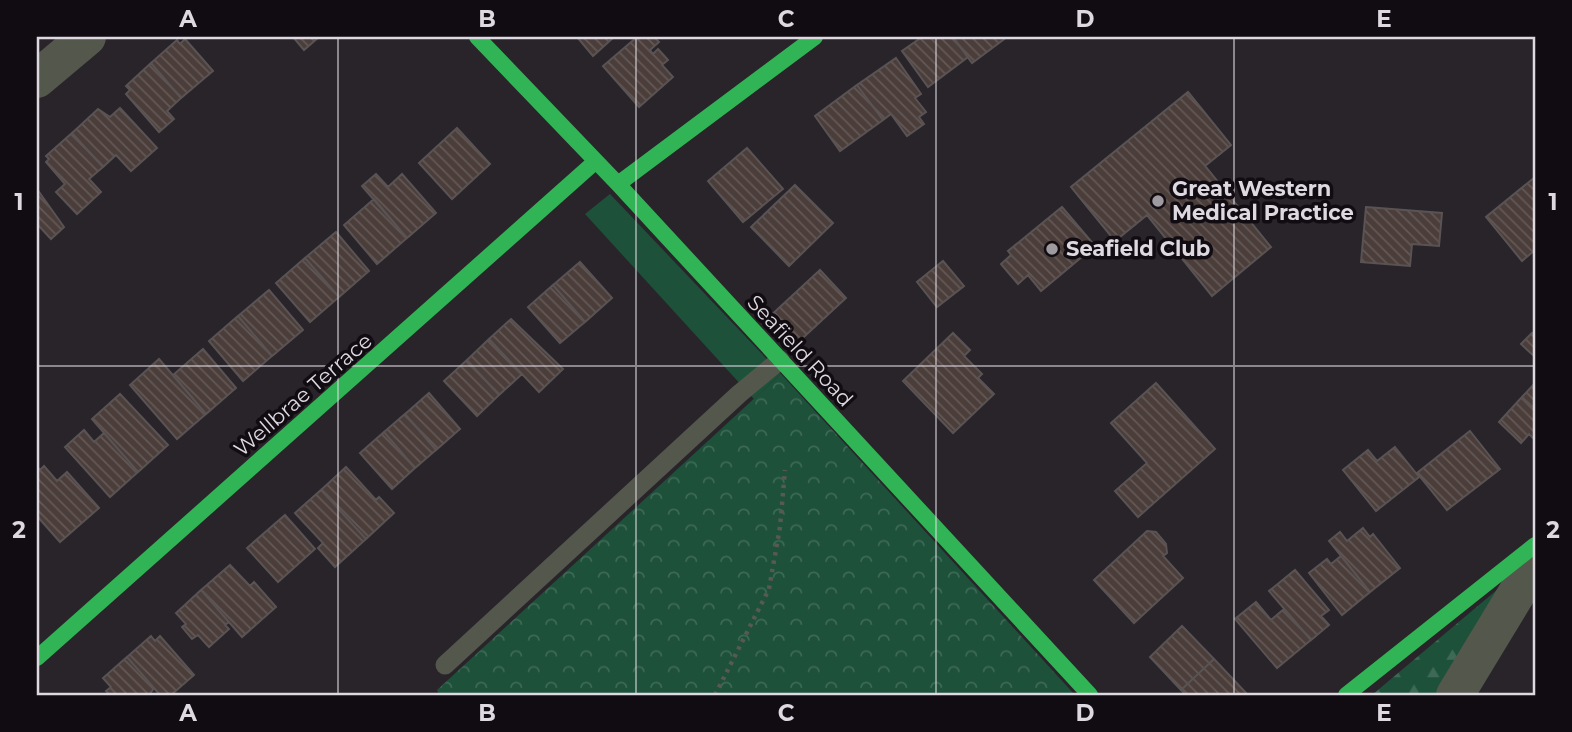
<svg xmlns="http://www.w3.org/2000/svg" width="1572" height="732" font-family="Montserrat,sans-serif">
  <defs>
    <pattern id="forest-firs" width="22" height="20" patternUnits="userSpaceOnUse" patternTransform="scale(1.75)"><rect width="22" height="20" fill="#1d513a"/><path d="M5 1l3.5 6h-7zM16 11l3.5 6h-7z" fill="#3d6956"/></pattern>
    <pattern id="park-crowns" width="20" height="18" patternUnits="userSpaceOnUse" patternTransform="scale(1.75)"><rect width="20" height="18" fill="#1d513a"/><path d="M2 6a3 3 0 1 1 6 0M12 15a3 3 0 1 1 6 0" fill="none" stroke="#3d6956"/></pattern>
    <pattern id="building-back-hatch" width="6" height="6" patternUnits="userSpaceOnUse" patternTransform="scale(1.75)"><rect width="6" height="6" fill="#4a3d3a"/><path d="M-1 5l2 2M0 0l6 6M5-1l2 2" fill="none" stroke="#645856"/></pattern>
  </defs>
  <rect width="100%" height="100%" fill="#29242a"/>
  <!-- grass -->
  <path fill="#1d513a" d="M610,194L781,374L754,399L585,214Z"/>
  <!-- forest -->
  <path fill="url(#forest-firs)" d="M1517,573L1436,695H1372Z"/>
  <!-- park -->
  <path fill="url(#park-crowns)" d="M781,374L1075,695H439L437,690Z"/>
  <!-- building -->
  <path fill="url(#building-back-hatch)" stroke="#595354" stroke-width="2" d="M293,37H319L304,50Z
    M577,37H614L593,56Z
    M637,37H654L659,42L650,50L653,54L658,49L668,60L662,65L673,77L639,107L603,66Z
    M922,37H953L968,57L928,87L902,51Z
    M953,37H1007L972,63Z
    M185,39L213,71L181,98L151,63L177,40L180,44Z
    M896,58L921,94L915,98L926,112L919,117L924,124L907,136L891,114L883,120L857,85Z
    M151,63L181,98L167,111L174,119L159,132L126,94L130,90L126,86Z
    M857,85L883,120L840,151L815,116Z
    M1188,92L1231,145L1205,166L1271,247L1212,296L1147,215L1115,241L1071,187Z
    M120,108L157,148L131,171L116,155L103,167L72,133L98,109L110,117Z
    M457,128L490,164L452,199L419,163Z
    M72,133L103,167L89,179L101,192L77,214L56,192L65,184L46,162L49,159L46,156Z
    M747,148L783,189L743,222L708,181Z
    M376,174L388,187L402,174L436,213L407,238L362,186Z
    M1535,177V250L1522,261L1486,217Z
    M795,185L833,223L789,266L751,227Z
    M37,189L64,227L51,239L39,226L37,227Z
    M374,199L407,238L377,264L344,225Z
    M1062,207L1095,246L1041,291L1028,275L1018,284L1001,264L1011,255L1008,251Z
    M1366,207L1442,213L1439,246L1412,244L1410,266L1361,262Z
    M336,232L369,271L339,297L305,258Z
    M305,258L339,297L310,322L276,283Z
    M943,261L964,286L937,307L917,282Z
    M580,262L612,298L585,322L553,285Z
    M820,270L846,298L794,346L768,318Z
    M553,285L585,322L560,343L528,307Z
    M269,290L303,330L272,356L238,316Z
    M238,316L272,356L243,381L209,341Z
    M511,319L563,369L539,392L489,339Z
    M953,333L970,350L964,356L982,374L978,378L994,394L953,433L903,381Z
    M1532,333L1535,336V357L1521,344Z
    M489,339L522,374L499,395L467,360Z
    M203,349L236,388L206,414L173,375Z
    M159,359L206,414L177,439L130,385Z
    M467,360L499,395L477,416L444,381Z
    M1156,383L1215,449L1138,517L1115,491L1147,463L1111,423Z
    M1535,383V409L1522,397Z
    M429,393L460,429L436,450L405,414Z
    M120,394L168,445L138,472L92,419Z
    M1522,397L1535,409V440L1529,434L1521,443L1499,422Z
    M405,414L436,450L415,468L384,432Z
    M84,430L94,442L104,433L138,472L110,497L65,447Z
    M1470,431L1500,469L1447,510L1417,473Z
    M384,432L415,468L392,489L360,453Z
    M1395,447L1419,477L1376,511L1343,470L1368,450L1377,461Z
    M37,466L40,470L44,466L57,481L67,472L99,508L60,542L37,516Z
    M346,467L376,500L379,497L394,513L366,539L321,490Z
    M321,490L366,539L335,567L318,548L323,543L295,513Z
    M285,515L315,549L278,582L247,548Z
    M1363,528L1370,537L1373,534L1400,568L1370,592L1329,541L1340,532L1347,541Z
    M1147,531L1156,532L1166,544L1167,553L1163,556L1183,578L1134,623L1094,580Z
    M1341,556L1370,592L1342,615L1309,573L1327,559L1331,564Z
    M230,565L250,586L254,582L276,607L242,637L201,590Z
    M1295,570L1329,610L1321,616L1329,625L1311,640L1269,591Z
    M201,590L229,622L225,625L229,629L209,647L198,635L192,639L182,627L186,624L176,613Z
    M1256,602L1271,620L1284,609L1311,640L1277,668L1235,619Z
    M1182,626L1214,659L1181,690L1150,657Z
    M151,636L155,641L160,636L194,675L171,695H160L127,657Z
    M127,657L154,688L149,695H110L106,691L111,687L103,678Z
    M1214,659L1248,695H1186L1181,690Z"/>
  <g fill="none" stroke-linecap="round" stroke-linejoin="round">
    <!-- path -->
    <path stroke="#575952" stroke-width="4.5" stroke-dasharray="3.5 5" stroke-linecap="butt" d="M715,695L769,589L780,527L785,470"/>
    <!-- lane -->
    <path stroke="#53574c" stroke-width="19" d="M445,665L739,394L780,360"/>
    <!-- street -->
    <path stroke="#53574c" stroke-width="38" d="M37,79L87,37
      M1455,695L1535,563"/>
    <!-- fast -->
    <path stroke="#30b455" stroke-width="16" d="M477,37L618,184L1090,695
      M618,184L815,37
      M37,658L596,161
      M1346,695L1535,545"/>
  </g>
  <!-- grid -->
  <path fill="none" stroke="#ded8e0" stroke-width="2" stroke-opacity="0.55" d="M338,37V695M636,37V695M936,37V695M1234,37V695M37,366H1535"/>
  <!-- markers -->
  <g fill="#9f99a0" stroke="#110c12" stroke-width="2.5">
    <circle cx="1158" cy="201" r="7"/>
    <circle cx="1052" cy="249" r="7"/>
  </g>
  <g text-anchor="middle" stroke-width="7" stroke-linejoin="round" paint-order="stroke">
    <!-- poi labels -->
    <g font-size="21" font-weight="bold" fill="#ded8e0" stroke="#110c12" text-anchor="start">
      <text x="1172" y="196">Great Western<tspan x="1172" dy="24">Medical Practice</tspan></text>
      <text x="1066" y="256">Seafield Club</text>
    </g>
    <!-- street labels -->
    <g font-size="21" fill="#ded8e0" stroke="#110c12">
      <text transform="translate(800 351) rotate(47)" y="7">Seafield Road</text>
      <text transform="translate(303 395) rotate(-41)" y="7">Wellbrae Terrace</text>
    </g>
  </g>
  <!-- border -->
  <rect width="1572" height="732" fill="none" stroke="#110c12" stroke-width="77"/>
  <rect x="38" y="38" width="1496" height="656" fill="none" stroke="#ded8e0" stroke-width="2.5"/>
  <g font-size="23" text-anchor="middle" font-weight="bold" fill="#ded8e0">
    <text x="188" y="27">A</text>
    <text x="487" y="27">B</text>
    <text x="786" y="27">C</text>
    <text x="1085" y="27">D</text>
    <text x="1384" y="27">E</text>
    <text x="19" y="210">1</text>
    <text x="1553" y="210">1</text>
    <text x="19" y="538">2</text>
    <text x="1553" y="538">2</text>
    <text x="188" y="721">A</text>
    <text x="487" y="721">B</text>
    <text x="786" y="721">C</text>
    <text x="1085" y="721">D</text>
    <text x="1384" y="721">E</text>
  </g>
</svg>
